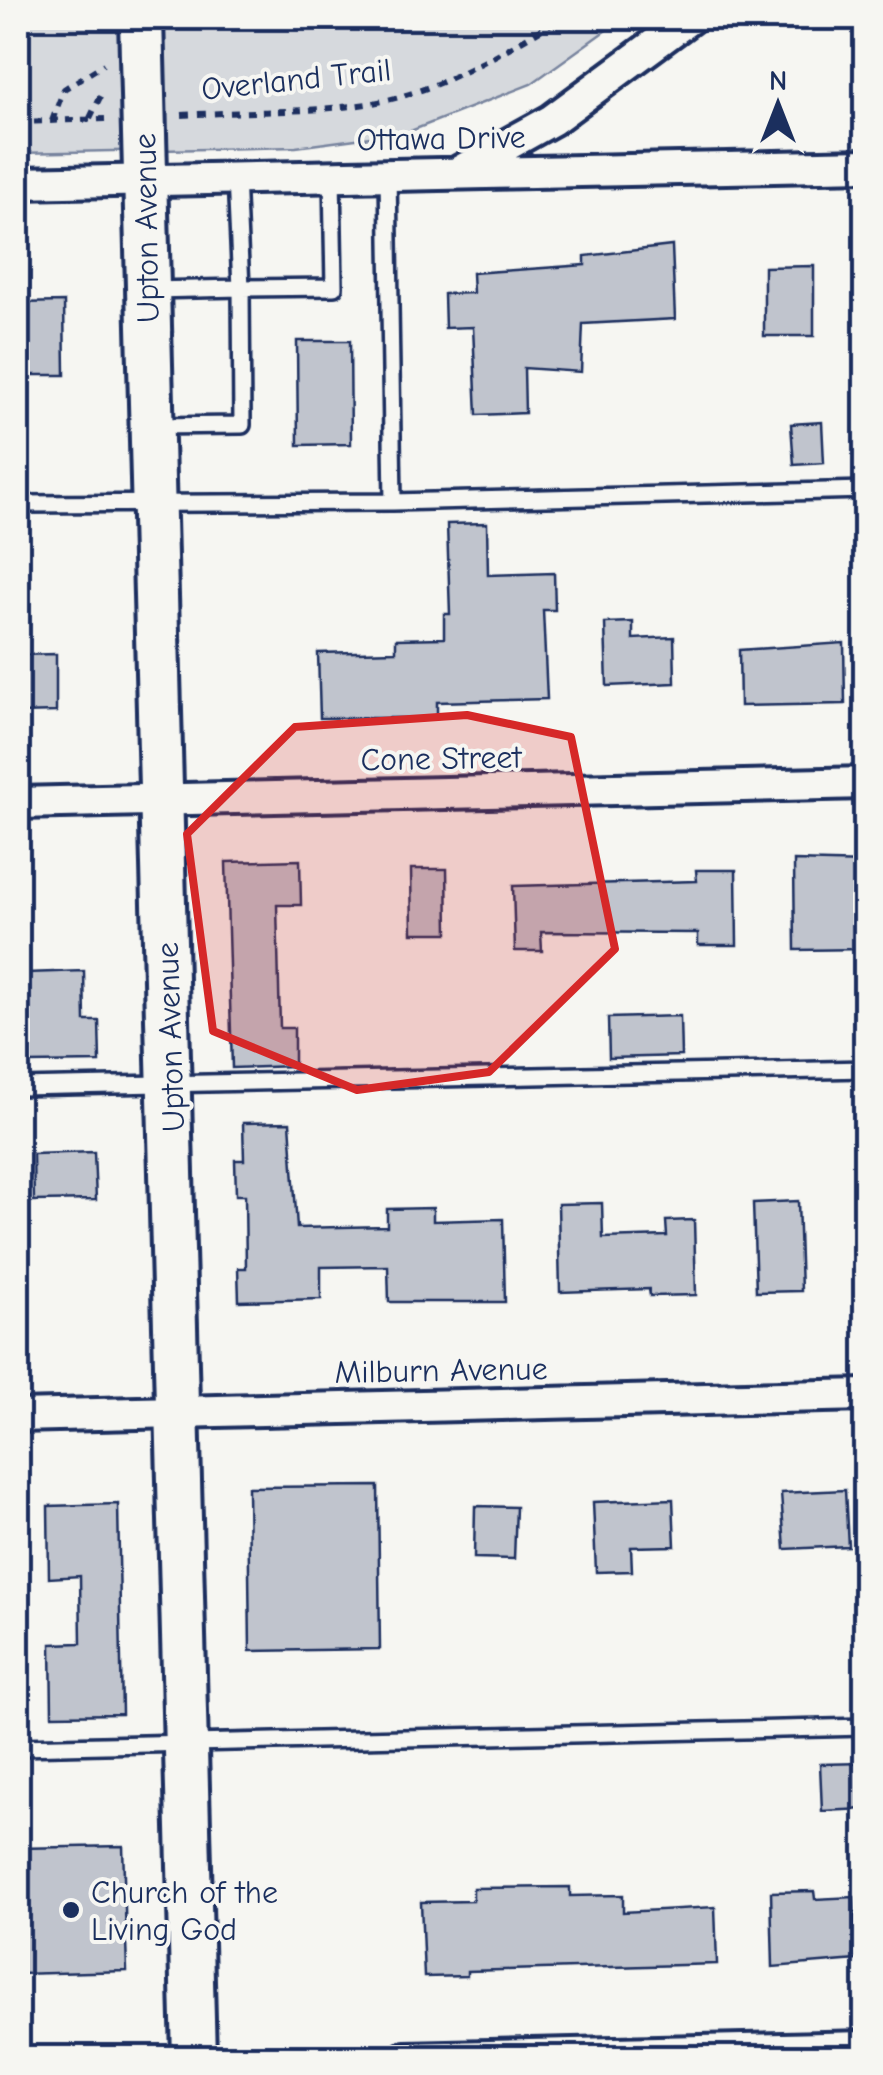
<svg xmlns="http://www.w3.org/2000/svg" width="883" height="2075" font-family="'Comic Neue',sans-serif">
  <rect width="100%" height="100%" fill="#f6f6f2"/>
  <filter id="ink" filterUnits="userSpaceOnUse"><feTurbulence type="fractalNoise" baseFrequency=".01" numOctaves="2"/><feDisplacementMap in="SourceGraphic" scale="20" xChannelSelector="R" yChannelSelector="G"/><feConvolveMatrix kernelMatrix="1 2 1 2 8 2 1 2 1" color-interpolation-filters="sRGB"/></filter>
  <g filter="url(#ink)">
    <!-- green -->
    <path fill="#d6d9dd" stroke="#78849e" stroke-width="2.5" d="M18,18H623L531,84L408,132L296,147L18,153Z"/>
    <!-- building -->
    <path fill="#c0c4cd" stroke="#1b2f5e" stroke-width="2.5" d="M672,246L675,319L583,324L581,372L524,368L525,413L477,415L473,327L445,328L444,294L473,293L472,273L585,265V256Z
      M814,266V336H764V267Z
      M64,302L65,375H18V303Z
      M297,341H350L351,444L298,445Z
      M822,422L824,463L794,465L791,424Z
      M487,523L488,575L554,573L555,610H543L547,699L437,702V718H320L318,653L396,651V639L444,638V614H450L447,524Z
      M633,622V639L674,637L675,683L607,686L605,623Z
      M844,643L845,704L740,706L739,650Z
      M56,654V712L18,713V655Z
      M300,860L301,905H277L280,1028H294V1066L232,1068L226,862Z
      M794,861L866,863V949L795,950Z
      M411,869H447L448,933H412Z
      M696,870H736L737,945H698V933L541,932L542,951H515L513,886L697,881Z
      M84,971L85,1021H99L100,1062L28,1063L26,973Z
      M680,1016L681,1056L609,1058L608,1018Z
      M290,1122L297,1228L387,1226V1209L433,1208V1221L503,1219L505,1302H389L388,1266L321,1267V1299L239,1301L238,1268H246L245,1195H236L235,1160H244L243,1123Z
      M94,1152L96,1200L34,1201L33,1154Z
      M798,1201L801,1291L756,1292L753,1203Z
      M602,1203L603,1238L667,1236L666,1221L694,1220L696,1295L650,1296L649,1289L560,1292L558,1204Z
      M378,1486L380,1649L250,1651L248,1487Z
      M845,1490L848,1546L785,1549L781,1493Z
      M673,1499L675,1546L631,1547L632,1571L596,1572L593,1502Z
      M118,1504L122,1714L52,1715L51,1644L81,1643L80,1576L49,1578L48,1506Z
      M475,1506L516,1507L514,1559L474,1558Z
      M865,1763L866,1809L822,1811L820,1764Z
      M123,1846L127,1971L18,1974V1848Z
      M570,1887V1896L623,1895V1912L715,1907L717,1964L467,1971V1976L424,1977L421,1902L473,1901V1888Z
      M814,1891L815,1899L854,1897L856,1960L773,1967L771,1892Z"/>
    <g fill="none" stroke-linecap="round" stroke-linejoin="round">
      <!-- lane casing -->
      <g stroke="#1b2f5e" stroke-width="22">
        <path id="lane" d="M388,174L393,502
          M236,177L241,288L334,287L332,176
          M151,290L241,288L242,425L152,426
          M18,504L393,502L866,490
          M18,1087L866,1069
          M18,1747L866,1727"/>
      </g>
      <!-- street casing -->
      <g stroke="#1b2f5e" stroke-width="38">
        <path id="street" d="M460,171L552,120L690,18
          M18,183L866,165
          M18,803L866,783
          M18,1416L866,1395
          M405,2058L866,2047"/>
      </g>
      <!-- secondary casing -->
      <g stroke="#1b2f5e" stroke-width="50">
        <path id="secondary" d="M141,18L194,2058"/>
      </g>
      <!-- path -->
      <path stroke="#1b2f5e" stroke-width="6" stroke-dasharray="8 8" stroke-linecap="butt" d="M182,115C245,111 311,113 373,103C441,91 503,51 561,18
        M90,118L102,93
        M52,121L64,89L104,64
        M18,122L105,119"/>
      <!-- lane -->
      <use href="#lane" stroke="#f6f6f2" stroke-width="15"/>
      <!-- street -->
      <use href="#street" stroke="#f6f6f2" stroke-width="30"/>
      <!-- secondary -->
      <use href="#secondary" stroke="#f6f6f2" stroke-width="42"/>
    </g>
  </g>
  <!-- marked area -->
  <path fill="#d62828" fill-opacity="0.2" stroke="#d62828" stroke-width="8" stroke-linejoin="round" d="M467,715L571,737L615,949L489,1072L357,1090L213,1031L187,834L295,727Z"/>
  <!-- markers -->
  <circle fill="#1b2f5e" stroke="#f6f6f2" stroke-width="4" cx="71" cy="1910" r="10"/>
  <g text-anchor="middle" stroke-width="8" stroke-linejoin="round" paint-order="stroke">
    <!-- street labels -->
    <g font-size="32" fill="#1b2f5e" stroke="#f6f6f2">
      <text transform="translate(296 79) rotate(-6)" y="11">Overland Trail</text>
      <text transform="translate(441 138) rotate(-1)" y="11">Ottawa Drive</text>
      <text transform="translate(146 228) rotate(-91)" y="11">Upton Avenue</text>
      <text transform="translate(441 758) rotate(-1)" y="11">Cone Street</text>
      <text transform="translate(170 1037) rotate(-92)" y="11">Upton Avenue</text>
      <text transform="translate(441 1370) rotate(-1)" y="11">Milburn Avenue</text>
    </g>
    <!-- poi labels -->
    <g font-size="32" fill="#1b2f5e" stroke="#f6f6f2" text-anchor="start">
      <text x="91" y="1903">Church of the<tspan x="91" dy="37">Living God</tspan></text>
    </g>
  </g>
  <!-- margin -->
  <rect width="883" height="2075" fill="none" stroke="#f6f6f2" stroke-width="60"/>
  <rect x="30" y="30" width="823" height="2015" fill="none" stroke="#1b2f5e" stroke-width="4" filter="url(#ink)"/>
  <!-- north arrow -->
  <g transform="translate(778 105)" stroke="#f6f6f2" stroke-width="8" paint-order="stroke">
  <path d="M0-8L18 38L0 25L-18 38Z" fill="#1b2f5e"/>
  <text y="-15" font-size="28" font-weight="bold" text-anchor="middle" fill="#1b2f5e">N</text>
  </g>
</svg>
